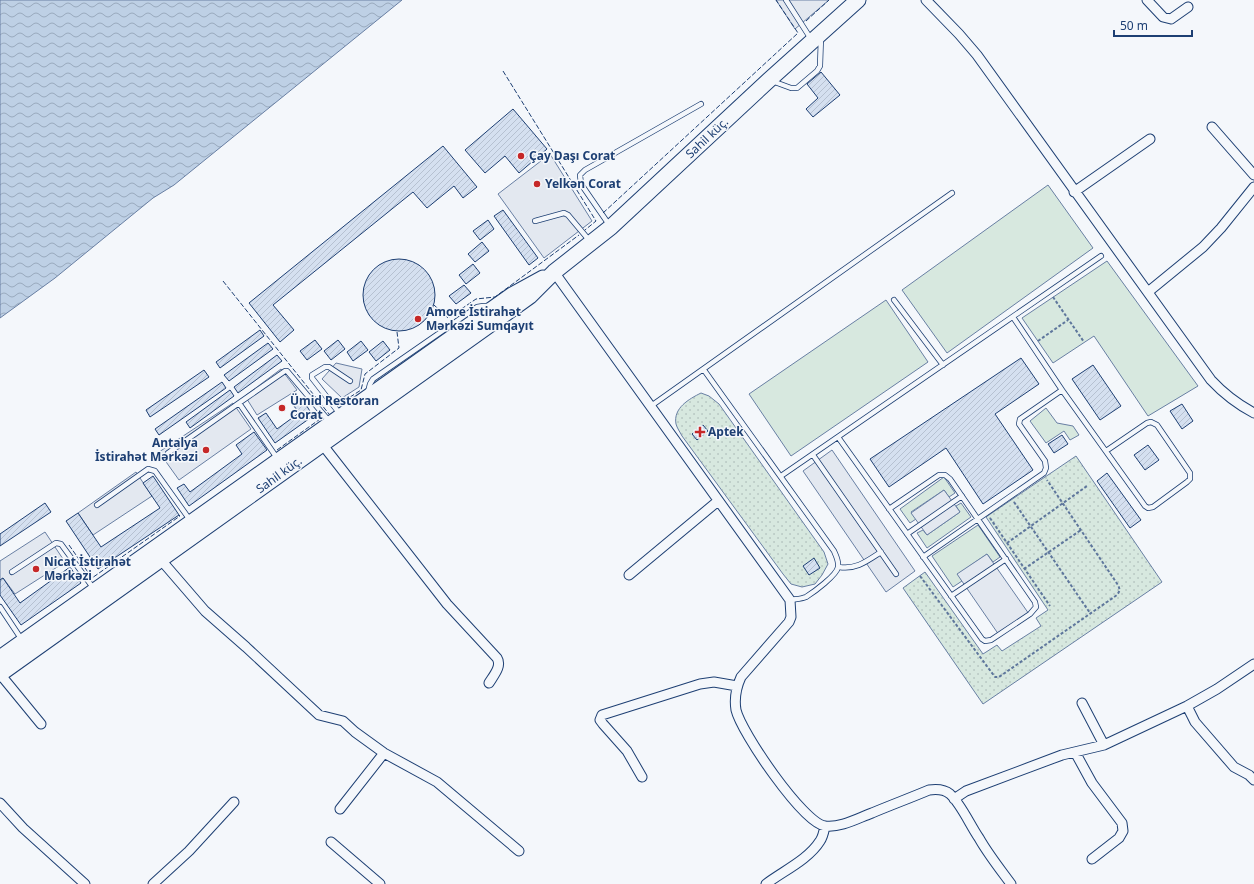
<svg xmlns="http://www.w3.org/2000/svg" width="1254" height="884" font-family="'Noto Sans',sans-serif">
  <defs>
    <pattern id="park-dots" width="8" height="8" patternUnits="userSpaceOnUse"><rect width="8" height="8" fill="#d7e8df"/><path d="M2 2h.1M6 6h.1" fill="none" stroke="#b8c8c3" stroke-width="1.8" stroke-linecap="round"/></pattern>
    <pattern id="water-waves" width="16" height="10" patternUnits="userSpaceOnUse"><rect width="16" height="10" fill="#bed0e5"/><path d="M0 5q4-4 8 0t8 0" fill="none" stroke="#9aaabe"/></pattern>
    <pattern id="building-hatch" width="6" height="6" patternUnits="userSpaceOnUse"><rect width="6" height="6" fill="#d5e0f0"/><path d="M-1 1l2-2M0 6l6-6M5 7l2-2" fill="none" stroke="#b6c1d1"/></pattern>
  </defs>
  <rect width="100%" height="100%" fill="#f4f7fb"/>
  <!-- green -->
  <path fill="#d7e8df" stroke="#687fa3" d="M1048,185L1093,248L947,353L902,290Z
    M1107,261L1198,386L1148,416L1094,336L1053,363L1022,318Z
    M886,300L928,362L791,456L749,394Z
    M1046,408L1057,423L1073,426L1079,435L1070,440L1064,431L1046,443L1030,421Z
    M944,477L955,493L949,497L944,490L911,512L916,519L910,523L900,509Z
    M961,503L971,517L927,548L917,533L923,530L927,535L960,512L956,506Z
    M978,525L1000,557L993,562L987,554L958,574L962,581L953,587L932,556Z"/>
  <!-- park -->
  <path fill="url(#park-dots)" stroke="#687fa3" d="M701,393L709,396L719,404L824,552L828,564L822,575L815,584L802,587L791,584L783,574L682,436C680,432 677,428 676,424C673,408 689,399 701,393Z
    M1076,456L1162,582L983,704L903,588L925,572L983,654L997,645L1002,651L1041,626L1036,618L1048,610L986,517Z"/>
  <!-- parking -->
  <path fill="#e3e8f0" stroke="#687fa3" d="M776,0H829L795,29Z
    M550,154L592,221L544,258L498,194Z
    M336,363L362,369L359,387L342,398L322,379Z
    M281,369L297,390L257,415L245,396Z
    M233,403L251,429L179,480L159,452Z
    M832,450L915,571L886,592L803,471Z
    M136,472L152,496L93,535L78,513Z
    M944,490L960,512L927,535L911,513Z
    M45,532L65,562L15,594L3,578L0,580V561Z
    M987,554L1029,614L999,635L957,574Z"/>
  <!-- water -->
  <path fill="url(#water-waves)" stroke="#687fa3" d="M0,0H402L174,185L153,198L55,278L0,318Z"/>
  <!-- building -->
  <path fill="url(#building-hatch)" stroke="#1d3f73" d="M821,72L840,95L813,117L806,109L818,98L807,84Z
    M513,109L547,149L519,173L505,156L485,173L465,150Z
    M443,146L477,187L463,198L454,186L427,208L413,192L273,305L294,330L280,342L249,303Z
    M503,210L538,258L529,265L494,216Z
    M488,220L494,229L480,240L473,231Z
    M482,242L489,251L475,262L468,254Z
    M363 295a36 36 0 1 1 72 0a36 36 0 1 1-72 0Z
    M473,264L480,273L466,284L459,275Z
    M464,285L471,293L456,304L449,296Z
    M260,330L264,336L220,368L216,362Z
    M315,340L322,349L307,360L300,351Z
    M338,340L345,349L331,360L324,351Z
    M361,341L368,350L353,361L347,352Z
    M383,341L390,350L376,361L369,352Z
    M268,343L273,349L229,381L224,375Z
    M277,355L282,361L238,393L234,387Z
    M1021,358L1039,384L995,414L1033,470L983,504L946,448L889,487L870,459Z
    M1093,365L1121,406L1100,420L1072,379Z
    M204,370L209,377L150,417L146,410Z
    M222,382L226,388L159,435L155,429Z
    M230,390L234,396L190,428L186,422Z
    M303,400L313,416L275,443L258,418L266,413L277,429L299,413L294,406Z
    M1182,404L1193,421L1182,429L1170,411Z
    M703,425L708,431L697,440L692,434Z
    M254,432L267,450L189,506L177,488L184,484L190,492L242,454L236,445Z
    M1062,435L1068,444L1054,453L1048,444Z
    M1148,445L1159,460L1145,470L1134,455Z
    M1107,473L1141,520L1130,528L1097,481Z
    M153,476L179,515L98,569L66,521L78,513L101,547L160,508L143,483Z
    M45,503L51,512L0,546V534Z
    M814,558L820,568L809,575L803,566Z
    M70,567L81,583L21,625L0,595V580L3,578L20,603Z"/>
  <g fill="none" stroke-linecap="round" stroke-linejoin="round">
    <!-- lane casing -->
    <g stroke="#1d3f73" stroke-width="6">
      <path id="lane" d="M786,0L811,39
        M772,81L791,88H797L817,71L820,66L821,37
        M535,221L564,213L568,215L589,240
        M610,226L581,184L580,175L585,170L701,104
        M894,300L943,365
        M704,370L834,551C836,556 839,561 838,567C837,575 814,592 806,597C801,599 796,599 790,600
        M1062,390L1145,506L1148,508L1153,507L1187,482L1190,479V473L1157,425L1151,422L1147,423L1106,451
        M368,392L370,384L373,379L477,307L483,306H489
        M239,403L285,371H287L329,421
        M651,406L952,193
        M340,414L312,378V375L325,367H329L350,381
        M838,437L982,639L985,641L991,640L1030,614L1036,607L1035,602L950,479L945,475H939L889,509
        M168,453L239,403L277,458
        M813,455L896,574
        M781,476L1101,256
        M97,505L148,469L155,471L190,520
        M907,534L962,496
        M923,557L1044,473L1046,468L1045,461L1019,424L1020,419L1062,390L1013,317
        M839,567C856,570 867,561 881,552
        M12,572L56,543L61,544L94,589
        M951,596L1006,559
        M0,607L22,640"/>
    </g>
    <!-- street casing -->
    <g stroke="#1d3f73" stroke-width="11">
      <path id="street" d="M926,0L959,34L977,55L1211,380C1224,394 1237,404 1254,413
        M1147,0L1163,17L1171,19L1188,7
        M1212,127L1254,175
        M1074,192L1150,139
        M554,272L790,600L791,617L789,622L741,677C736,688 734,698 736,710C741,732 803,823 825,826C841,828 858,818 872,813C891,805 910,798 929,790C936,789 944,789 950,794C961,804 970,825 979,838C988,854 1000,869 1011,884
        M1148,292L1203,247L1221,228L1254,187
        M322,444L447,604L497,658C502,666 494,675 489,683
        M161,560L205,611L246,647L319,715L343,721L355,732L384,753L437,782L519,851
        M629,575L718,501
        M0,674L41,724
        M1082,703L1104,745
        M1187,706L1195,722L1234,767L1249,775L1254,780
        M1075,752L1092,783L1122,823L1123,831L1119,838L1092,859
        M642,777L627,751L603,724L600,720L602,715L700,684L714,682L737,686
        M954,799L966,791L1062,755L1104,745L1187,706L1217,689L1254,664
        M0,803L23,828L85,884
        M340,809L384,753
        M331,842L380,884
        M153,884L189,851L234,802
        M766,884C783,871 808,860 820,841C823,837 824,831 825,826"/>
    </g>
    <!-- primary casing -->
    <g stroke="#1d3f73" stroke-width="17">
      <path id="primary" d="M0,658L512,295L543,278
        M0,674L530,296L554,272L611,227L769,80L858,0"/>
    </g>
    <!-- path -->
    <path stroke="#5e769c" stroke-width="2" stroke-dasharray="3 2" stroke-linecap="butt" d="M1053,297L1084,342
      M1038,341L1068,320
      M1014,502L1090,613
      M990,518L1050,606
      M1007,543L1087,486
      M1024,569L1081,530
      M920,576L995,677H999L1117,595C1120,591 1120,589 1118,585L1047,480"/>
    <!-- lane -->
    <use href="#lane" stroke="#f4f7fb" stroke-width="4.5"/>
    <!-- street -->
    <use href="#street" stroke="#f4f7fb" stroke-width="9"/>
    <!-- primary -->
    <use href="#primary" stroke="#f4f7fb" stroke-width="15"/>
    <!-- fence -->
    <path stroke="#1d3f73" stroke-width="1" stroke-dasharray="5 2" stroke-linecap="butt" d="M806,21L829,0
      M503,71L596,221L585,230
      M603,213L798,33L776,0
      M223,281L329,414
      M434,305L448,318L476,299L495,297L579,235
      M344,401L361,390L365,374L399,348L397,332
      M277,450L320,419
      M69,545L92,578L180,516L179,515"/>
  </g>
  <!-- markers -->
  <g fill="#c62828" stroke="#f4f7fb" stroke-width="1.5">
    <circle cx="521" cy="156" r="4"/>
    <circle cx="537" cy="184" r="4"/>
    <circle cx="418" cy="319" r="4"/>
    <circle cx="282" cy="408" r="4"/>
    <path d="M698 426h4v4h4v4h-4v4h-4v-4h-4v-4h4z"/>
    <circle cx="206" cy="450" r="4"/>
    <circle cx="36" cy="569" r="4"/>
  </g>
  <g text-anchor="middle" stroke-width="3" stroke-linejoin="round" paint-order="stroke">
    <!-- street labels -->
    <g font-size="12" fill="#1d3f73" stroke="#f4f7fb">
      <text transform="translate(707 138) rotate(-43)" y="4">Sahil küç.</text>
      <text transform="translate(279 475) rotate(-36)" y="4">Sahil küç.</text>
    </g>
    <!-- poi labels -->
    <g font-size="12" font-weight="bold" fill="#1d3f73" stroke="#f4f7fb" text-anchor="start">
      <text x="529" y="160">Çay Daşı Corat</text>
      <text x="545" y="188">Yelkən Corat</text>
      <text x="426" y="316">Amore İstirahət<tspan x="426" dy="14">Mərkəzi Sumqayıt</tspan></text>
      <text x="290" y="405">Ümid Restoran<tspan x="290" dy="14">Corat</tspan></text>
      <text x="708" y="436">Aptek</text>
      <text x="198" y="447" text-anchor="end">Antalya<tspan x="198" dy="14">İstirahət Mərkəzi</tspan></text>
      <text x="44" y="566">Nicat İstirahət<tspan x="44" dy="14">Mərkəzi</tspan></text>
    </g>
  </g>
  <!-- scale -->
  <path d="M1114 30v6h78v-6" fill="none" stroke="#1d3f73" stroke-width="2"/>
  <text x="1120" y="30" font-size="12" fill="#1d3f73" stroke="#f4f7fb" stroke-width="3" paint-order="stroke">50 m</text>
</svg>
